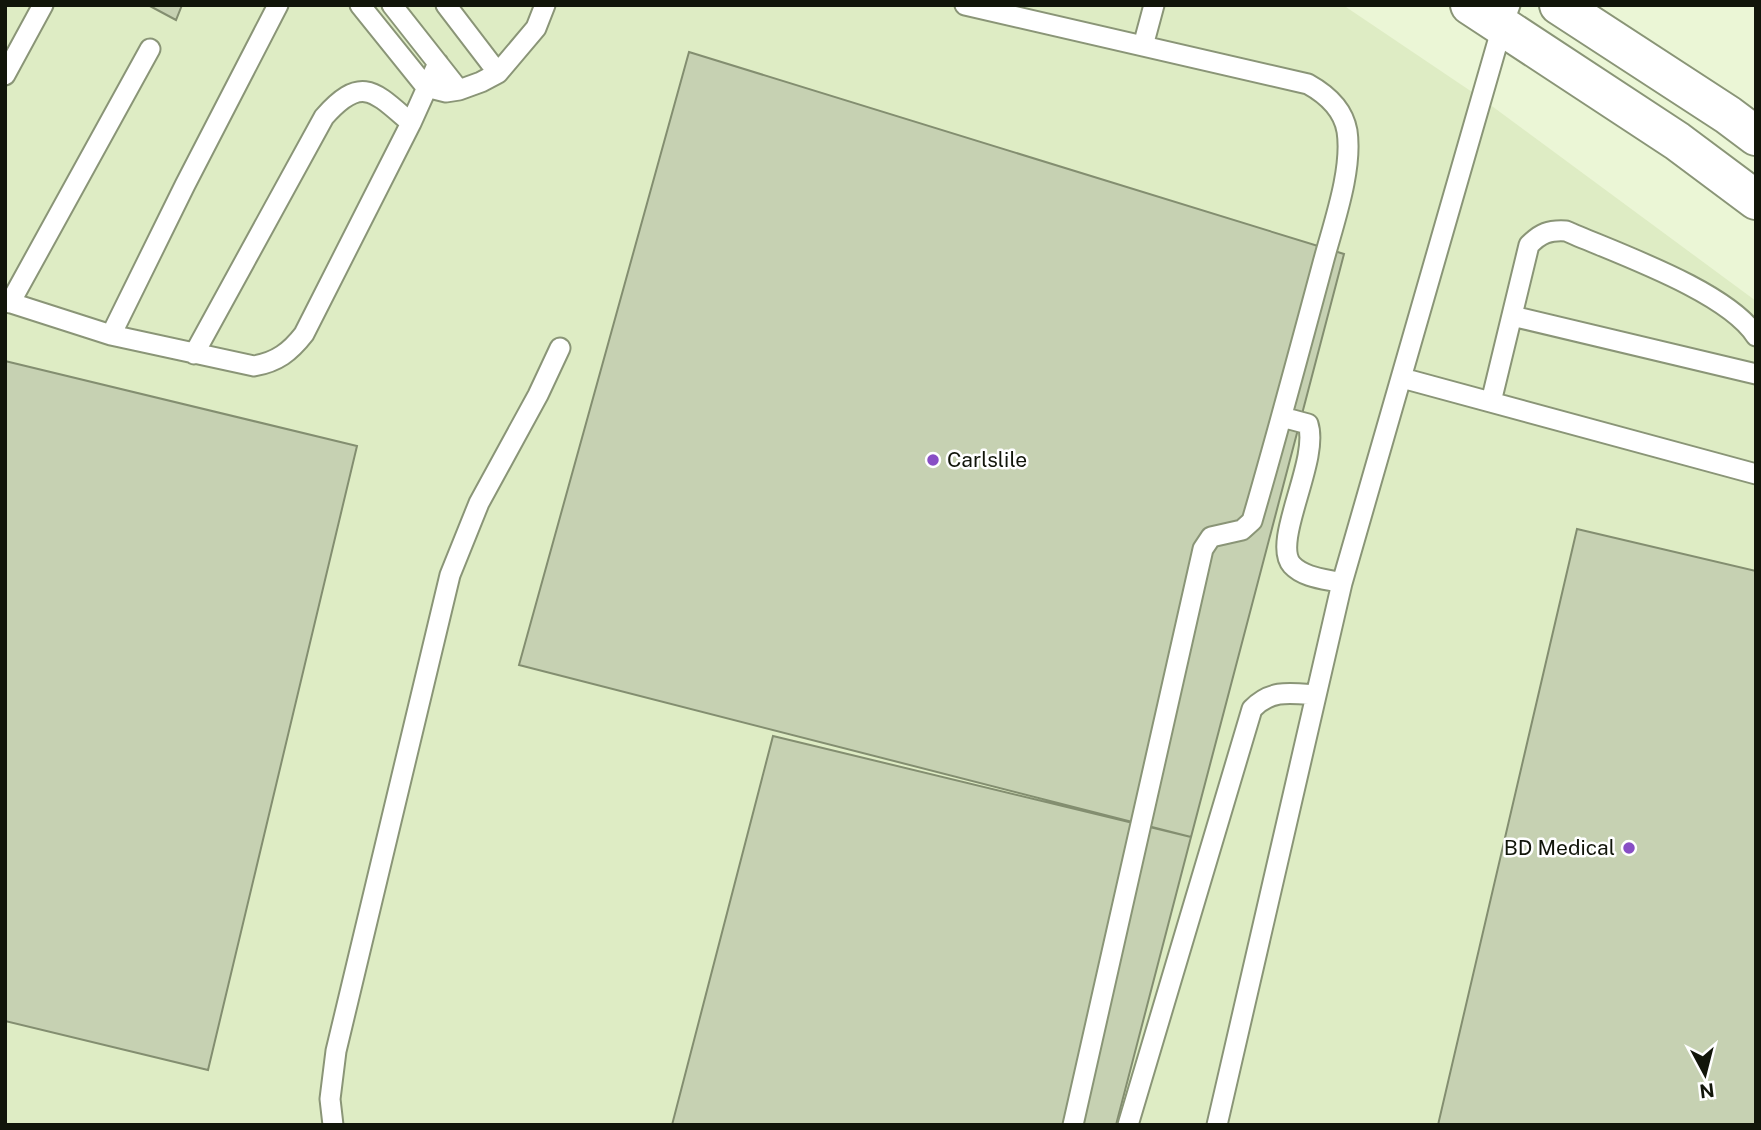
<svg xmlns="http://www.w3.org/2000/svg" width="1761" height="1130" font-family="'Public Sans',sans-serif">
  <rect width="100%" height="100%" fill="#ebf6d6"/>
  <!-- built -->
  <path fill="#deecc4" d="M5,5H1343L1481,98L1756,301V1125H5Z"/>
  <!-- building -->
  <path fill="#c6d1b2" stroke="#838e70" stroke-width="2" d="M148,5H182L176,20Z
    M689,52L1344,254L1191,837L519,665Z
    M5,361L357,446L208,1070L5,1021Z
    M1577,529L1756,571V1125H1438Z
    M773,736L1191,837L1116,1125H672Z"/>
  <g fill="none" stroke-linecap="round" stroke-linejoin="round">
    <!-- service casing -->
    <g stroke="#8a9577" stroke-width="23">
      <path id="service" d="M278,5L185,185L111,335L254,366C277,362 290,352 304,334L411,123L438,63
        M360,5L426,87L446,92L459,90L481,82L498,73L536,28L545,5
        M392,5L459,90
        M446,5L498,73
        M965,5L1308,84C1326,94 1343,108 1347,131C1353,170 1333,225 1323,263C1300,349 1277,435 1252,521L1242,530L1211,537L1203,549L1073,1125
        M1143,46L1154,5
        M5,75L43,5
        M5,301L111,335
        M10,303L150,49
        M1512,316L1756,374
        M194,354L324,117C362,74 375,92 411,123
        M1402,378L1756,474
        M1491,402L1529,245C1541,233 1549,230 1566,231C1616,253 1727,291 1756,336
        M1282,417L1308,424C1320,460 1271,542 1292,565C1304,578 1326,579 1342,583
        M333,1125L330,1099L336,1051L450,575L479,503L538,395L560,348
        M1128,1125L1252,709C1271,689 1291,693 1316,695
        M1217,1125L1342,583L1502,27L1510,5"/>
    </g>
    <!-- primary casing -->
    <g stroke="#8a9577" stroke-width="42">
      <path id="primary" d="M1470,5L1677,141L1756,200
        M1559,5L1728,115L1756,136"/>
    </g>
    <!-- service -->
    <use href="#service" stroke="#fff" stroke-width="19"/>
    <!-- primary -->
    <use href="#primary" stroke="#fff" stroke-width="38"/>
  </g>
  <!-- markers -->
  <g fill="#884ec5" stroke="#fff" stroke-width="2.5">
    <circle cx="933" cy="460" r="7"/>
    <circle cx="1629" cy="848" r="7"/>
  </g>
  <g text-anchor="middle" stroke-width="5" stroke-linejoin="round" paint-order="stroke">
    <!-- poi labels -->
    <g font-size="21" fill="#11150a" stroke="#fff" text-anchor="start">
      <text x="947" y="467">Carlslile</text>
      <text x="1615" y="855" text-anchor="end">BD Medical</text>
    </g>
  </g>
  <!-- border -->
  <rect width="1761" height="1130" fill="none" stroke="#11150a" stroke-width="14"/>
  <!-- north arrow -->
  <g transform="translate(1705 1074) rotate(173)" stroke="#ffffff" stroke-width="5" paint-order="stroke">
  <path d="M0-5L12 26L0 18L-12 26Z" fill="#11150a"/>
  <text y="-10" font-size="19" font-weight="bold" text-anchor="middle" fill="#11150a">N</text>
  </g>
</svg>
